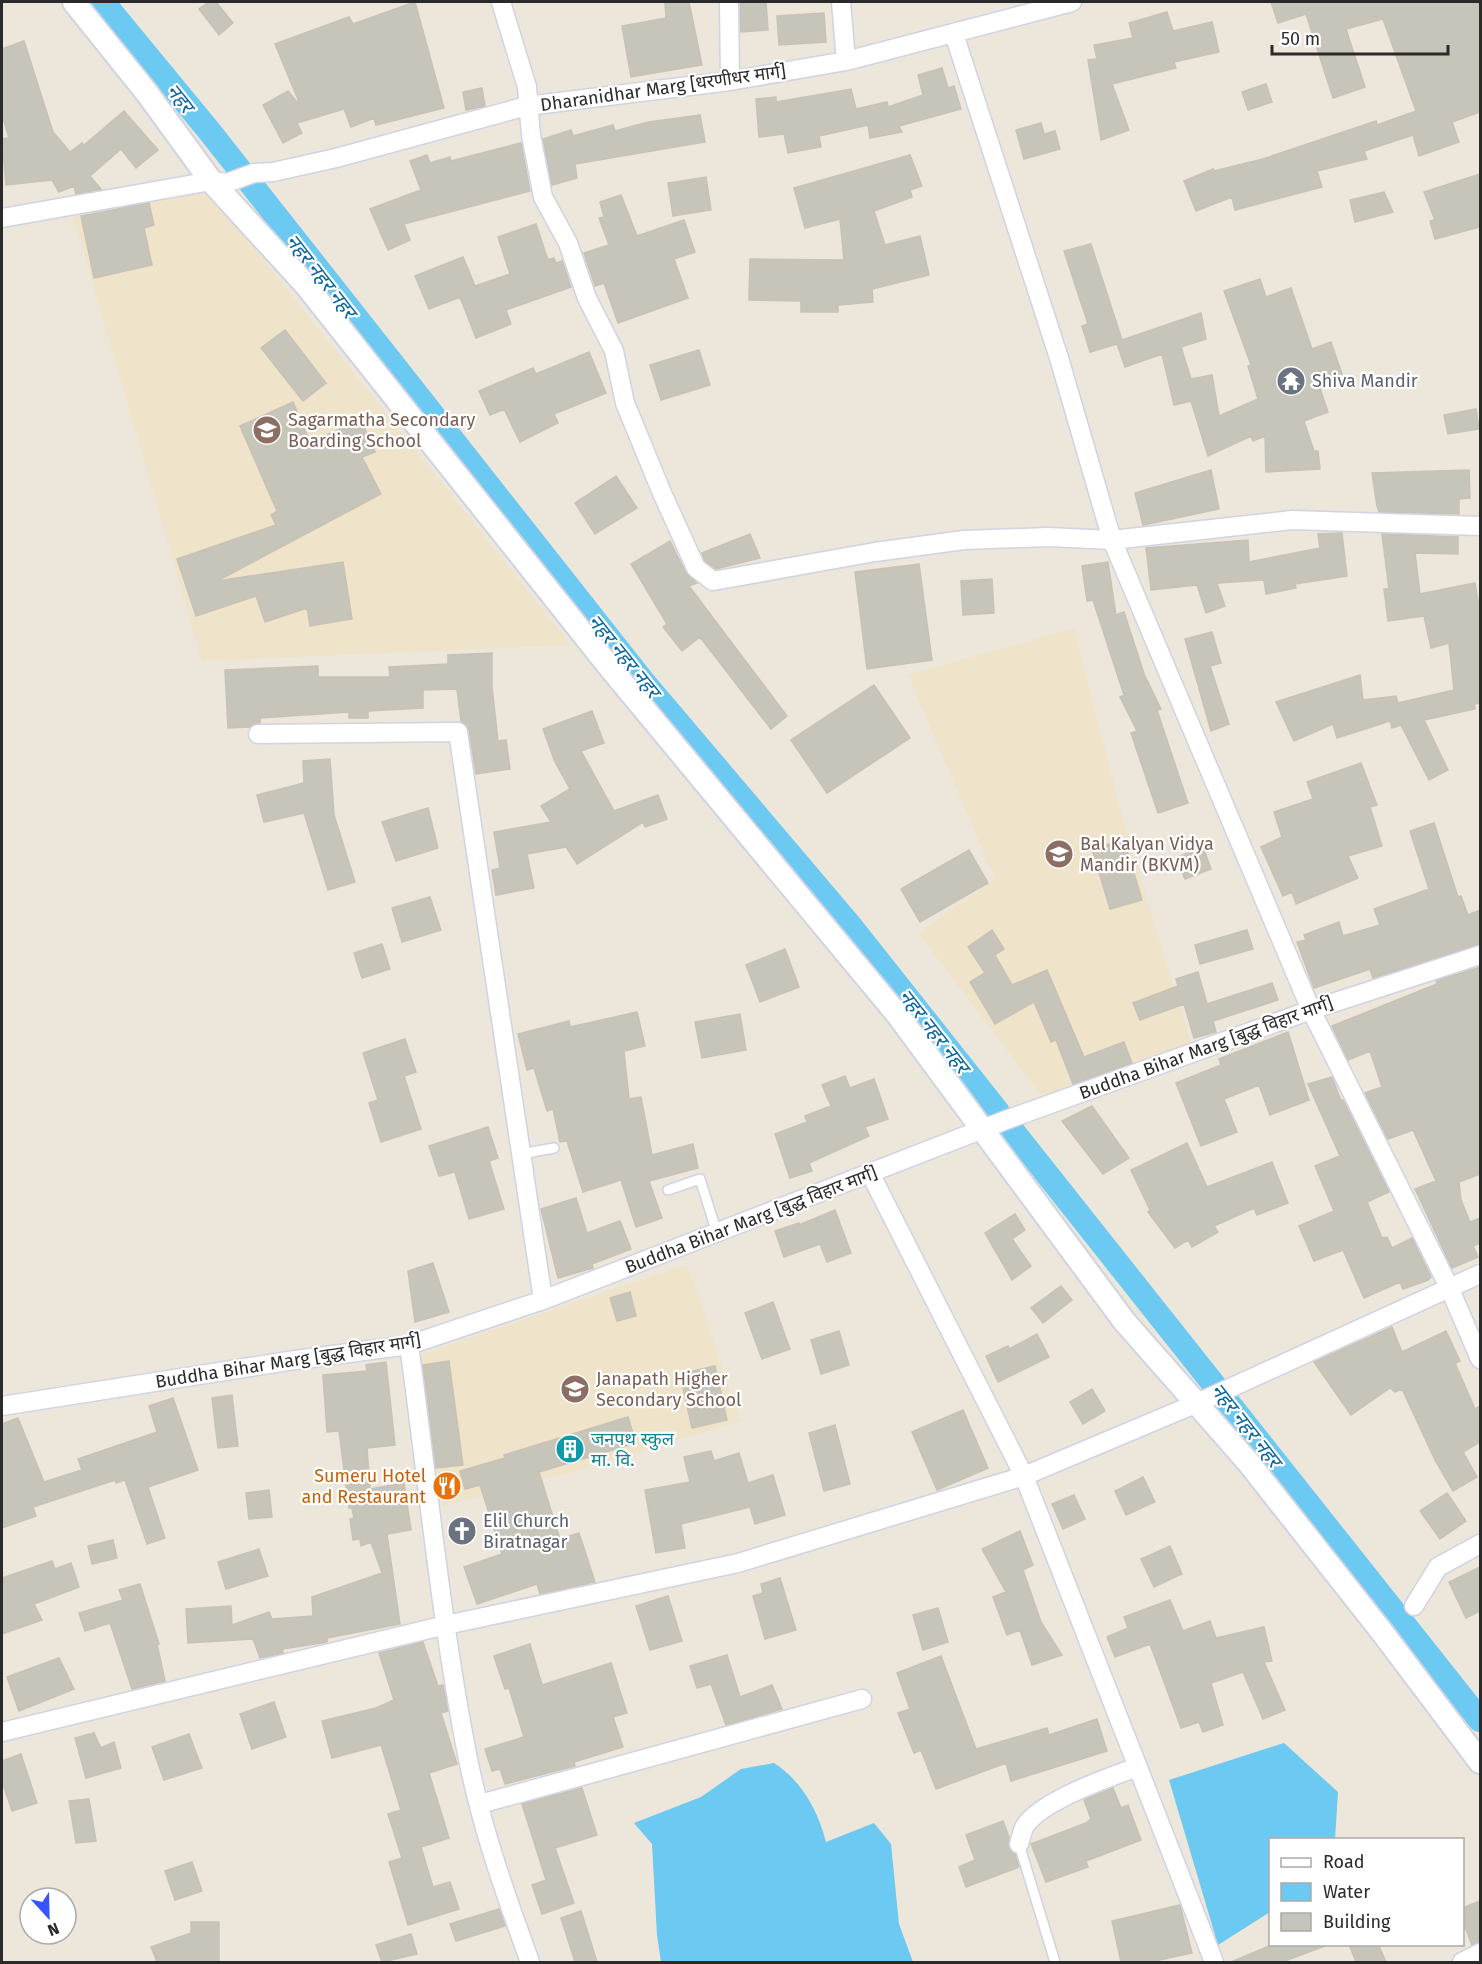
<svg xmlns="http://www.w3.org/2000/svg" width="1482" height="1964" font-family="'Fira Sans','Noto Sans Devanagari',sans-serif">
  <rect width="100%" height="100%" fill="#ece6db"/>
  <!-- education -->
  <path fill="#efe4ca" d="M203,184L571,645L202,661L73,215Z
    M1074,628L1125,828L1191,1043L1042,1096L918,933L995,879L908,675Z
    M687,1264L740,1421L584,1469L443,1506L414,1357Z"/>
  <!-- water -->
  <path fill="#6bc9f2" d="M1284,1743L1338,1792L1335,1839L1270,1840V1912L1218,1945L1169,1780Z
    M774,1763C802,1781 818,1811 826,1842L874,1823L891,1844L899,1924L913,1962H661L657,1935L652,1844L634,1823L701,1797L741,1769Z"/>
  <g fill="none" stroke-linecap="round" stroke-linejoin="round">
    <!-- canal -->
    <path stroke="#6bc9f2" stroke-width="24" d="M103,2L210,132L642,680L849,924L998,1112
      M1012,1130L1480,1720"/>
  </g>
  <!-- building -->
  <path fill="#c7c4ba" stroke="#c8c2b5" stroke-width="1.5" d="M209,2H216L233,23L219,35L199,9Z
    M415,2L444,108L376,125L374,118L351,127L344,109L297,123L302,133L283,143L263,105L288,91L301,107L275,44L349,17L353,24Z
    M665,2H689L702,65L631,77L622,26L666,18Z
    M740,2H766L768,30L741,32Z
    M1271,2H1480V112L1452,122L1459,142L1419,156L1413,135L1364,151L1367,159L1317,171L1322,187L1235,210L1232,197L1196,211L1184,181L1213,169L1214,171L1263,159L1376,121L1377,125L1416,111L1383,19L1346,29L1365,87L1333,98L1306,14L1278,23Z
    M1167,12L1173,31L1212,22L1219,52L1174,62L1176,68L1112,84L1129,130L1101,140L1088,60L1097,59L1094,45L1133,38L1129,23Z
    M824,13L826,42L779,45L777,16Z
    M24,41L53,132L70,152L82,143L84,145L124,111L158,150L136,168L121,149L90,176L101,189L76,194L74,186L59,192L52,180L6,185L2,139L9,138L2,114V49Z
    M942,68L948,88L954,86L961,109L899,126L902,132L870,138L868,125L819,136L821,147L788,153L784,134L759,137L756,99L776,97V102L851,89L856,109L887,102L888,107L923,95L918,75Z
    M1266,84L1272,102L1248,110L1242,92Z
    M482,88L485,106L466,110L463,92Z
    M700,115L705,142L575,164L577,178L552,185L543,139L571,130L573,136L613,125L615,131L648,122Z
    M1041,123L1044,134L1055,131L1060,149L1024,159L1016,130Z
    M521,143L530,191L404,224L410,240L388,250L370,209L421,190L410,161L427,155L430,163L450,157L451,161Z
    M910,155L922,186L910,190L912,197L874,211L885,245L920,236L929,275L872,289L873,302L838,305V312H801V301L749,300L750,259L844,260L840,219L805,228L794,188Z
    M1480,174V227L1435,239L1430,221L1435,220L1424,192Z
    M706,177L711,210L673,216L668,183Z
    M1384,192L1393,212L1355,222L1350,200Z
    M621,195L637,236L684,220L695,252L674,259L688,298L618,323L604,283L595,286L584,253L609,245L599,218L604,217L600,202Z
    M149,203L154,225L144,228L152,265L94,278L81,216Z
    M536,224L548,260L554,258L556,263L562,261L571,287L506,310L511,324L476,338L460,297L429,309L415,276L463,257L475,286L510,274L498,237Z
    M1091,244L1122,340L1201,313L1206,339L1181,347L1191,379L1212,375L1219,416L1258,399L1248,366L1251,365L1224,291L1260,279L1266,297L1291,288L1312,349L1331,342L1342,374L1318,382L1328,412L1304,421L1314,451H1318L1320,469L1266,472L1265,436L1253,441L1251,436L1208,456L1191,401L1174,405L1162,354L1125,367L1117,344L1090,352L1082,326L1088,324L1064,251Z
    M285,330L326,383L303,401L261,348Z
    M699,350L710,385L661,400L650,365Z
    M589,352L606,393L554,414L558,423L520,442L504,409L490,415L479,391L533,368L536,374Z
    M293,402L310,442L361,420L375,452L362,457L381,494L217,581L343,562L352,619L310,626L307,608L265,622L256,596L196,616L177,559L276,525L271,515L277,511L240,426Z
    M1476,409L1479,429L1448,434L1444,415Z
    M1211,470L1219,509L1143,525L1135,493Z
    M1469,470L1470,498L1459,499V514L1379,512L1377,506L1372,473Z
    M616,476L637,508L595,534L575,503Z
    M1342,533L1347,576L1295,584L1296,588L1266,594L1264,580L1217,583L1225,606L1206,613L1197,585L1151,590L1146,548L1248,540L1249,562L1320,548L1318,534Z
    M750,534L760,558L716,569L705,561L702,553Z
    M1382,534L1458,537V554L1415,553L1420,594L1475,583L1480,613V703L1474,704L1475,709L1424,720L1448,770L1429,780L1401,725L1392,728L1390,721L1337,738L1333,724L1294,741L1276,702L1360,675L1363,700L1396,696L1398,703L1454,690L1449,643L1431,648L1424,616L1388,621L1384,589H1389Z
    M670,541L686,573L697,583L689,586L787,716L771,729L700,637L682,651L663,627L667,624L631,564Z
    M1108,562L1116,615L1124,612L1144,674L1161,709L1157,710L1188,803L1158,813L1131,733L1137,731L1120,697L1124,695L1093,600L1087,601L1082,566Z
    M919,564L932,660L867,669L855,572Z
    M992,579L994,613L963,615L961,581Z
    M1212,632L1221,663L1210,666L1229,724L1211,731L1185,639Z
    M492,653V687L498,741L506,740L510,769L476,774L469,730L461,721L457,689L423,690V708L368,711V718H349V712L260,718V723L250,727L228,728L225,670L318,666V677H390L389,667L448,664V655Z
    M874,685L910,738L827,793L791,740Z
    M592,711L604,743L581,751L614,811L658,795L667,819L645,827L643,822L577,864L566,847L527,854L534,888L496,895L492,870L500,868L494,832L551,822L541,806L570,789L555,762L543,729Z
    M330,759L334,815L355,882L328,890L304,813L264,822L257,795L304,783L303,761Z
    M1361,763L1377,805L1370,807L1382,846L1348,856L1358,878L1296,904L1292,892L1283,896L1261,847L1282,837L1274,812L1313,799L1307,782Z
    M428,808L438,848L396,861L382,822Z
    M1434,823L1458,897L1461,896L1468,915L1480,910V944L1373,978L1370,969L1314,988L1297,942L1306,940L1304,935L1339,922L1343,936L1380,925L1374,909L1429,889L1410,831Z
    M1124,840L1142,900L1110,909L1092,849Z
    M1203,847L1211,869L1185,879L1176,858Z
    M969,850L988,883L920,922L901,889Z
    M430,897L441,930L402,942L392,908Z
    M992,930L1004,949L995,955L1012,985L1047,970L1084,1057L1124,1042L1132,1063L1073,1084L1056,1040L1051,1042L1034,1002L995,1024L970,982L985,973L968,947Z
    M1247,930L1253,949L1200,964L1195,945Z
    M382,944L390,969L362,978L354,953Z
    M785,949L799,987L760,1002L746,965Z
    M1480,967V1174L1459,1182L1461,1200L1470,1222L1480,1218V1243L1473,1246L1478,1257L1452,1268L1415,1189L1436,1181L1413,1130L1388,1139L1365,1093L1382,1087L1370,1051L1348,1060L1332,1026L1437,984L1436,981Z
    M1198,972L1207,1004L1272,983L1278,1000L1213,1021L1216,1032L1194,1038L1184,1004L1140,1020L1133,1003L1178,986L1176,979Z
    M637,1012L645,1046L624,1051L629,1099L641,1097L652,1155L693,1144L698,1168L649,1181L662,1218L636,1227L621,1180L583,1192L567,1141L560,1142L553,1109L547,1111L534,1068L527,1070L518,1034L569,1021L570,1027Z
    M740,1014L746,1050L702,1058L695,1022Z
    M1288,1032L1309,1100L1270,1115L1259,1085L1224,1099L1237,1132L1201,1146L1176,1083L1221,1065L1219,1059Z
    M405,1039L416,1072L404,1076L421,1129L381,1142L369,1103L378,1100L363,1053Z
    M845,1076L850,1088L874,1079L888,1119L865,1127L869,1136L809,1163L812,1171L790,1178L775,1134L807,1122L805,1116L831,1106L822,1085Z
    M1332,1077L1341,1101L1343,1100L1389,1192L1367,1202L1382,1238L1387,1237L1392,1248L1412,1238L1431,1277L1428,1280L1403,1289L1400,1282L1364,1298L1343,1250L1314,1261L1299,1226L1334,1211L1315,1166L1340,1156L1308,1084Z
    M1092,1106L1129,1158L1103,1174L1062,1121Z
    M488,1127L498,1158L489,1161L504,1209L469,1219L455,1172L439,1176L429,1146Z
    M1187,1143L1207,1187L1272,1162L1288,1203L1257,1215L1254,1208L1214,1226L1218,1232L1192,1247L1188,1240L1175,1248L1148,1212L1150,1210L1131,1170Z
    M576,1198L587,1233L620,1221L631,1249L592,1264L593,1268L558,1278L541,1209Z
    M835,1210L851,1253L827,1262L820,1244L784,1257L775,1231L799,1223V1225Z
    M1015,1214L1025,1230L1012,1239L1031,1266L1012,1280L985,1233Z
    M433,1263L449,1312L415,1322L408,1271Z
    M1061,1286L1072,1300L1043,1323L1031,1308Z
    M630,1292L636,1316L617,1321L610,1298Z
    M773,1302L790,1349L762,1359L745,1313Z
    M1392,1327L1402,1352L1446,1331L1460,1361L1455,1363L1475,1409L1480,1406V1442L1463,1452L1477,1477L1453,1491L1435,1460L1402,1389L1395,1392L1390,1388L1351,1415L1314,1362Z
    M839,1331L849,1365L821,1374L811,1340Z
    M1037,1334L1049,1357L998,1382L986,1356L1008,1346L1009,1349Z
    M449,1361L463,1465L436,1468L423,1365Z
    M386,1362L395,1445L367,1448L370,1489L404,1483L411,1530L387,1534L400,1624L327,1638V1642L282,1649L283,1653L260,1658L253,1639L188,1643L186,1609L231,1606L232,1625L269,1612L272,1619L313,1616L312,1597L382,1573L371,1542L361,1546L360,1539L353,1540L350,1519L354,1518L352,1508H349L339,1431L327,1432L323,1375L367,1371L366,1365Z
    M715,1366L727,1420L692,1428L680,1374Z
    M1092,1389L1105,1411L1083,1424L1070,1402Z
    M232,1395L238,1446L218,1448L212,1398Z
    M173,1398L198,1470L148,1487L165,1538L147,1544L125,1480L116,1483L115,1480L33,1507L36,1516L2,1528V1424L18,1418L44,1482L82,1470L78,1459L157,1432L149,1406Z
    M963,1410L988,1468L937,1490L912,1432Z
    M628,1417L636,1443L539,1472L560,1539L579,1533L595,1582L540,1594L537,1584L477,1604L464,1567L502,1554L480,1485L465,1489L460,1471L505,1458L504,1455Z
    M835,1425L850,1484L824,1491L809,1433Z
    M711,1451L714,1461L739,1453L748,1483L773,1475L785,1515L755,1524L750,1507L681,1524L685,1548L656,1553L645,1490L690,1482L684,1457Z
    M1143,1477L1155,1502L1126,1515L1115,1491Z
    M269,1490L272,1517L249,1519L246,1493Z
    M1447,1493L1466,1521L1440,1539L1420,1511Z
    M1074,1495L1085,1519L1063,1529L1052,1504Z
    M1020,1531L1033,1565L1023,1570L1041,1622L1062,1655L1032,1665L1020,1630L1007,1635L993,1597L1006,1592L982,1549Z
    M113,1540L117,1558L92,1564L88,1546Z
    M1170,1546L1182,1574L1154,1587L1141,1559Z
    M259,1549L268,1576L226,1589L218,1562Z
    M52,1561L55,1569L71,1563L79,1587L34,1604L42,1620L2,1634V1578Z
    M1480,1567V1611L1466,1618L1449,1582Z
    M780,1578L796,1630L765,1639L753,1596L763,1593L761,1584Z
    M140,1584L159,1644H157L165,1681L132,1689L110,1623L85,1631L79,1613L123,1600L119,1590Z
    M668,1596L682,1641L650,1650L636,1606Z
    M1170,1600L1183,1631L1210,1621L1216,1638L1264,1627L1272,1661L1264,1662L1285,1710L1263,1719L1243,1672L1211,1683L1223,1725L1203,1732L1199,1722L1181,1728L1150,1644L1115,1657L1107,1637L1128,1628L1124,1617Z
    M938,1608L948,1642L923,1650L913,1615Z
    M423,1642L438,1686L443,1685L448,1711L441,1713L457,1764L429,1773L449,1838L421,1847L433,1887L450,1882L459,1909L408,1925L389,1862L402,1858L388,1814L401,1810L381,1745L332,1758L322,1721L376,1708L394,1700L379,1653Z
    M530,1644L542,1685L611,1663L627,1713L613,1717L623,1747L574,1762L575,1766L505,1784L500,1769L492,1771L485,1749L524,1737L509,1688L505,1689L494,1656Z
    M727,1655L740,1697L772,1685L782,1709L726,1725L711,1684L697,1688L690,1666Z
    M941,1656L976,1749L1047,1728L1049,1735L1097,1719L1107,1751L1011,1781L1006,1763L936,1789L921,1750L914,1753L898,1713L910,1709L897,1673Z
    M59,1658L74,1689L19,1711L7,1677Z
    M274,1702L286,1737L252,1749L240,1714Z
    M94,1733L101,1748L114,1742L121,1768L86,1778L75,1738Z
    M189,1734L202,1768L164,1780L152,1747Z
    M21,1754L37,1803L12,1811L2,1781V1761Z
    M582,1788L597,1835L555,1848L574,1903L542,1914L532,1885L546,1880L522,1804Z
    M1113,1788L1121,1808L1128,1805L1141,1840L1086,1861L1088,1867L1046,1882L1031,1844L1086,1823L1091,1819L1084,1800Z
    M89,1799L96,1841L76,1843L69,1801Z
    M1003,1821L1009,1837L1008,1847L1015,1854L1019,1867L966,1887L959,1867L975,1860L966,1835Z
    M192,1862L202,1891L175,1900L165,1871Z
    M1480,1901V1942L1472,1945L1462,1919V1908Z
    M1180,1905L1192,1953L1150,1962H1121L1112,1921Z
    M499,1909L505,1926L456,1941L450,1924Z
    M581,1911L597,1962H575L561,1918Z
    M191,1922H219V1962H157L151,1947L191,1933Z
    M411,1934L417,1954L382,1962L376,1945Z
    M1274,1944H1324L1325,1946L1282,1962H1231Z
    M1349,1944H1378L1386,1962H1356Z"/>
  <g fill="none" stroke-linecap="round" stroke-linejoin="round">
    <!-- service casing -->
    <g stroke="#d0d3e3" stroke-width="12">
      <path id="service" d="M521,1154L554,1148
        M668,1190L700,1179L717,1233
        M1019,1844L1055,1962"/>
    </g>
    <!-- minor casing -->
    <g stroke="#d0d3e3" stroke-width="21">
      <path id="minor" d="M501,2L527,87L531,135L543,197L568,243L587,298L614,351L625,403L662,493L696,568L713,581L875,552L964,540L1048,537L1112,540L1292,520L1480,526
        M729,2L730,81
        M841,2L846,61
        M954,34L1059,358L1112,540L1311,1010L1449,1287L1480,1359
        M2,218L211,181L227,183L254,173L273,172L336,158L527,106L730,81L846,61L1072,2
        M258,734L458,732L543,1300
        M870,1173L1024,1476L1214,1962
        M409,1345C428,1483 441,1623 468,1759C482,1829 506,1896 530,1962
        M2,1406L288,1361L409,1345L543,1300L1006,1120L1311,1010L1480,955
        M1414,1606L1438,1567L1480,1544
        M2,1732L446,1625L738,1563L1024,1476L1195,1404L1480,1274
        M480,1804L862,1699
        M1019,1844C1021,1838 1022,1831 1025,1826C1041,1801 1109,1777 1138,1767
        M1462,1962L1480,1953"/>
    </g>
    <!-- tertiary casing -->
    <g stroke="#d0d3e3" stroke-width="26">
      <path id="tertiary" d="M74,2L147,93L211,181L305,284L611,669L897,1014L1124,1321L1248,1462L1382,1632L1480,1762"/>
    </g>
    <!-- service -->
    <use href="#service" stroke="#fff" stroke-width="9"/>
    <!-- minor -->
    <use href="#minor" stroke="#fff" stroke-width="18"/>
    <!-- tertiary -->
    <use href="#tertiary" stroke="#fff" stroke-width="22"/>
  </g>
  <!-- icons -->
  <defs>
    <g id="temple-disc" transform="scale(1.5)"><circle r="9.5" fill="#6b7280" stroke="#fff"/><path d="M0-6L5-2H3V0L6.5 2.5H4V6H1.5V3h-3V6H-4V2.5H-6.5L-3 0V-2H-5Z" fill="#fff"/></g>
    <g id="school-disc" transform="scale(1.5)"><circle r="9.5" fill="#8d6e63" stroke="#fff"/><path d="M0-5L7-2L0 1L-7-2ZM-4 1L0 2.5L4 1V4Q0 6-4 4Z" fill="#fff"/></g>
    <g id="building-disc" transform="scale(1.5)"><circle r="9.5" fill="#0f9aa8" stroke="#fff"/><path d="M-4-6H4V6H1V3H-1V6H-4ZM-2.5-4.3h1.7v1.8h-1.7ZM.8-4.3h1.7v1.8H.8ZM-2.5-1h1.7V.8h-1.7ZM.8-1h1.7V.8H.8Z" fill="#fff"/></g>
    <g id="restaurant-disc" transform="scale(1.5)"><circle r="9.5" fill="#e8710a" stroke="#fff"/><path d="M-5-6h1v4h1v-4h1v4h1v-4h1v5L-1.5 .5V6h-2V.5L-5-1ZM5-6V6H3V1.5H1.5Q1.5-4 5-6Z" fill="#fff"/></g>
    <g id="church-disc" transform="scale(1.5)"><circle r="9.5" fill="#6b7280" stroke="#fff"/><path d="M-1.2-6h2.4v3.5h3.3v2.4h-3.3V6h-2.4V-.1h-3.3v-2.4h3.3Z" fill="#fff"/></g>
  </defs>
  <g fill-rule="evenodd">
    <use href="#temple-disc" x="1291" y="381"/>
    <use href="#school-disc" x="267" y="430"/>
    <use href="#school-disc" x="1059" y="854"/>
    <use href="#school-disc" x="575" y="1389"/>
    <use href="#building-disc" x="570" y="1449"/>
    <use href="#restaurant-disc" x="447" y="1486"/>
    <use href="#church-disc" x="462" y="1531"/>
  </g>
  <g text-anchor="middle" stroke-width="4.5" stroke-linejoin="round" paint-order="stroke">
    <!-- street labels -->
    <g font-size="18" fill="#2a2a2a" stroke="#fff">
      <text transform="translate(663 88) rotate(-8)" y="6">Dharanidhar Marg [धरणीधर मार्ग]</text>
      <text transform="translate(1206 1048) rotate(-20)" y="6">Buddha Bihar Marg [बुद्ध विहार मार्ग]</text>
      <text transform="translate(751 1220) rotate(-21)" y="6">Buddha Bihar Marg [बुद्ध विहार मार्ग]</text>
      <text transform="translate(288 1361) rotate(-9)" y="6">Buddha Bihar Marg [बुद्ध विहार मार्ग]</text>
    </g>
    <!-- worship labels -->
    <g font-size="18" fill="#5b616d" stroke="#fff" text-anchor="start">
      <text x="1312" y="387">Shiva Mandir</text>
      <text x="483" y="1527">Elil Church<tspan x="483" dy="21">Biratnagar</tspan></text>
    </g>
    <!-- education labels -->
    <g font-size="18" fill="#785e54" stroke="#fff" text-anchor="start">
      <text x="288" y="426">Sagarmatha Secondary<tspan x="288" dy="21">Boarding School</tspan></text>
      <text x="1080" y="850">Bal Kalyan Vidya<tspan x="1080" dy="21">Mandir (BKVM)</tspan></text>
      <text x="596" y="1385">Janapath Higher<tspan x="596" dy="21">Secondary School</tspan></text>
    </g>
    <!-- culture labels -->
    <g font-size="18" fill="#0d838f" stroke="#fff" text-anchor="start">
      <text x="591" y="1445">जनपथ स्कुल<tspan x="591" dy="21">मा. वि.</tspan></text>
    </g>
    <!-- food labels -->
    <g font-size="18" fill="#c56008" stroke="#fff" text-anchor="end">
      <text x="426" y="1482">Sumeru Hotel<tspan x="426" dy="21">and Restaurant</tspan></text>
    </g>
    <!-- water labels -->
    <g font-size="20" font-style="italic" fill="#0a669e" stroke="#fff">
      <text transform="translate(180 98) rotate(51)" y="7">नहर</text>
      <text transform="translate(321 276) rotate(52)" y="7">नहर नहर नहर</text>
      <text transform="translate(624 656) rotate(51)" y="7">नहर नहर नहर</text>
      <text transform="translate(934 1031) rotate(52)" y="7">नहर नहर नहर</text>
      <text transform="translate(1246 1425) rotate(52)" y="7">नहर नहर नहर</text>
    </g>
  </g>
  <!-- border -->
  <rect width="1482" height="1964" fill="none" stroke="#2a2a2a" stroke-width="6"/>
  <!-- legend -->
  <rect x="1269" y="1838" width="195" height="108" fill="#ffffff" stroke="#aaaaaa" stroke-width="1.5"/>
  <rect x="1281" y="1858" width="30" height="9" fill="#ffffff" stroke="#aaaaaa" stroke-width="1.5"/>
  <text x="1323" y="1868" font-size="18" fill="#2a2a2a">Road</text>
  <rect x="1281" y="1883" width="30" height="18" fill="#6bc9f2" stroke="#aaaaaa" stroke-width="1.5"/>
  <text x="1323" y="1898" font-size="18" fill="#2a2a2a">Water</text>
  <rect x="1281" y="1913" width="30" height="18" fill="#c7c4ba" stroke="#aaaaaa" stroke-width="1.5"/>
  <text x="1323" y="1928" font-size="18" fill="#2a2a2a">Building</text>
  <!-- north arrow -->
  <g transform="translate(48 1916) rotate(158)"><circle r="28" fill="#ffffff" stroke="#aaaaaa" stroke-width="1.5"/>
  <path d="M0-4.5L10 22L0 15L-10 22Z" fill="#3655ff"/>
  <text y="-9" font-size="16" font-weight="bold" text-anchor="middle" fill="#2a2a2a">N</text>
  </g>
  <!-- scale -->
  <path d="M1272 45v9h176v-9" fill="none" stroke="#2a2a2a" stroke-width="3"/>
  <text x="1281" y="45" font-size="18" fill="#2a2a2a" stroke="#ffffff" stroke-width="4.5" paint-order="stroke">50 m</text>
</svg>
